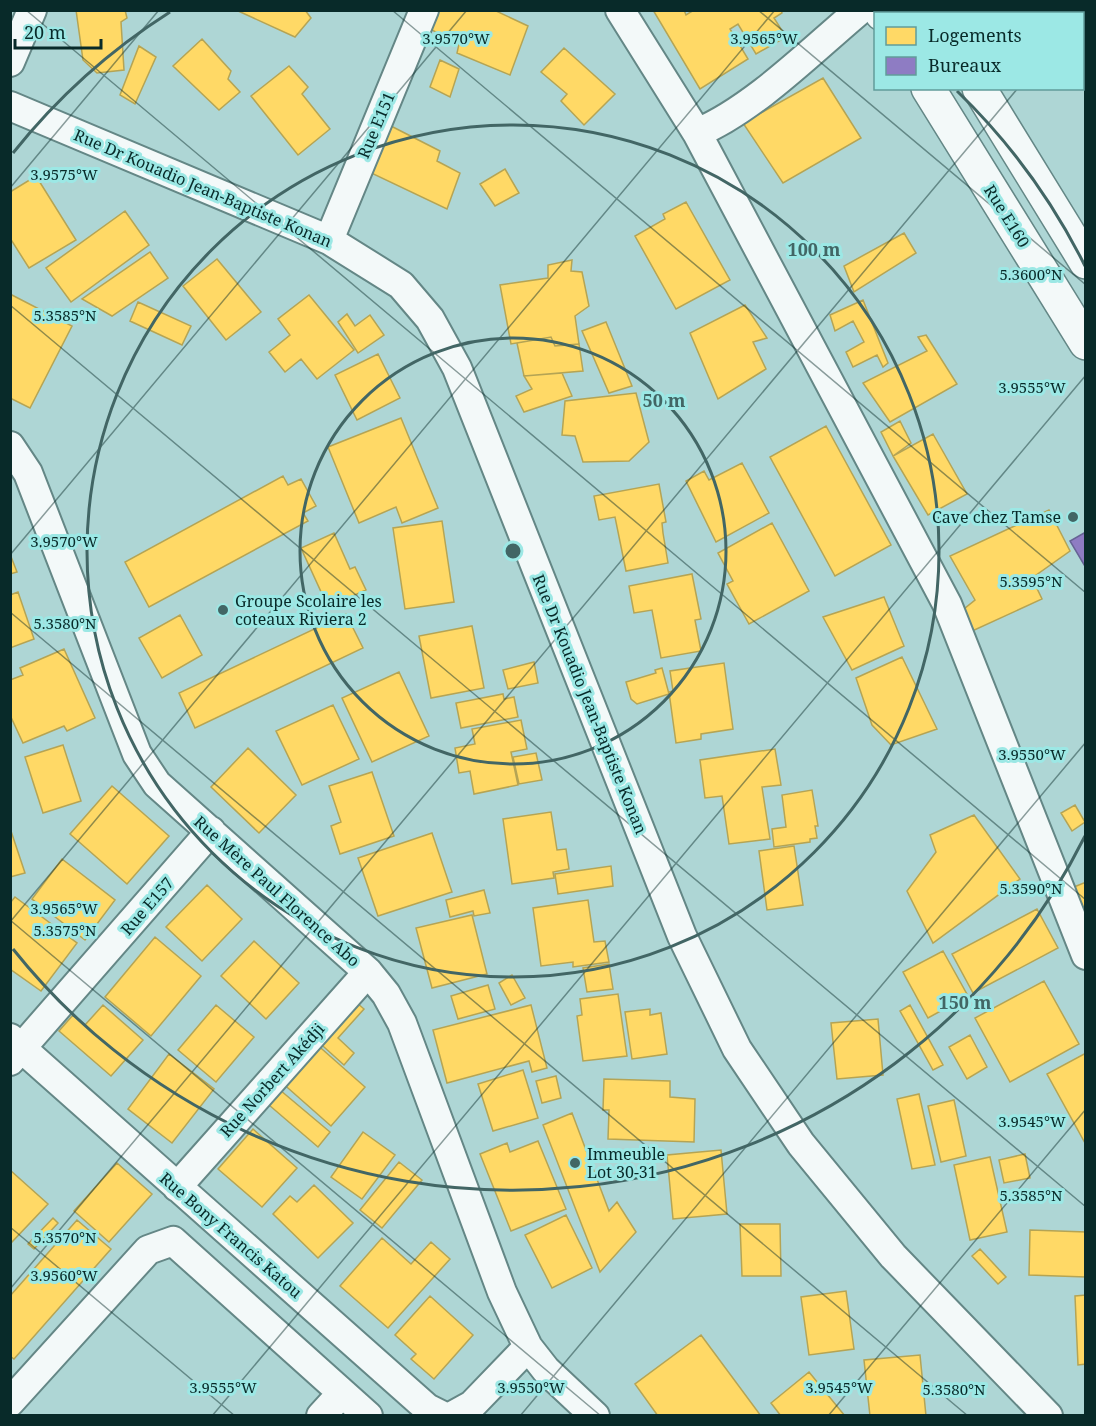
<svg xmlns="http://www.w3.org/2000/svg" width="1096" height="1426" font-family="'Noto Serif',serif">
  <rect width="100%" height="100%" fill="#aed6d5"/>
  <!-- homes -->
  <path fill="#ffd966" stroke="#b5a454" stroke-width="1.5" d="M76,10H125L127,18L121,22L124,70L97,73L83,60Z
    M236,10H305L311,18L295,37Z
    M436,10H494L528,26L510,75L457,53L459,44L428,28Z
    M653,10H684L686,15L694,10H781L782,13L774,18L786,37L756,54L738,24L730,29L748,59L700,89Z
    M1039,10H1086V79L1082,82V14H1035Z
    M202,39L231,71L228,79L240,92L219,110L173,66Z
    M139,46L156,57L135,104L120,95Z
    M564,48L615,94L584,125L561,101L567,94L541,72Z
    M440,60L459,69L450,97L430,87Z
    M289,66L308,87L302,94L330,129L298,155L251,96Z
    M823,78L861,138L783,183L743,123Z
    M389,125L440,151L437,161L460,173L447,209L367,171Z
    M505,169L519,193L495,206L480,184Z
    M36,176L76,240L29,268L10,238V192Z
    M686,202L730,280L676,309L635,236L665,219L663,214Z
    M125,211L149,245L71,302L46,268Z
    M904,233L916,253L854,292L844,266Z
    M150,252L168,278L112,316L82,299Z
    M217,259L261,312L226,340L183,286Z
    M572,260L571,271L582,272L589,306L575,316L579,344L555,346L551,337L511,344L500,285L548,278V265Z
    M10,294L72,326L30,408L10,398Z
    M309,295L354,350L317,379L301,359L285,372L269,352L290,335L278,319Z
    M863,300L888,363L883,367L877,355L853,367L846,352L864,342L853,321L835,331L830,315Z
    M138,302L191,326L182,345L130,321Z
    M745,305L767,338L753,342L766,369L718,399L690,333Z
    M347,314L355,326L370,315L384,335L358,353L338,322Z
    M606,322L632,386L609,393L582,331Z
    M926,335L957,384L890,422L863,383L927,351L918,337Z
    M551,337L555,346L579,344L583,371L524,376L517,343Z
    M378,354L400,398L357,420L335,375Z
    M562,373L572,396L524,412L516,396L532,389L524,376Z
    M636,393L649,442L629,461L583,462L575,436L562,435L565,401Z
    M401,418L438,508L402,523L396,507L359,523L328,447Z
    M900,421L911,443L893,456L881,432Z
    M826,426L891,545L835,576L770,457Z
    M933,434L967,494L928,515L893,456Z
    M742,463L769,513L716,542L686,481L704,471L709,480Z
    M283,476L288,485L301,479L316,506L303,513L308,521L149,607L125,562Z
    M659,484L666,522L662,523L663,533L668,563L626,571L615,517L599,520L594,496Z
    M1049,510L1070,551L1032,578L1042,599L970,632L959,613L975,600L950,556Z
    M442,521L454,602L405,609L393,528Z
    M772,523L809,591L749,624L727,584L733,581L718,553Z
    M334,533L350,569L355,567L366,590L328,607L301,548Z
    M10,554L17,572L10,574Z
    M692,574L701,619L695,620L701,651L661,658L652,610L634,613L629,586Z
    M18,592L34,639L10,648V595Z
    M884,597L904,646L852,670L823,617Z
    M346,614L363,648L195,728L179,693Z
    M180,615L202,655L162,678L139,638Z
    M472,626L484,688L431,698L419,636Z
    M64,649L95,718L67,731L64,726L23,743L10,715V680L23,675L20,668Z
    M902,657L937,729L891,745L872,725L856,678Z
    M534,662L538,683L508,689L503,670Z
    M724,663L733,729L701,734V739L676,743L669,692L673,691L670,671Z
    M662,668L669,694L637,704L631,699L626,682L656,673L655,670Z
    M399,672L429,736L372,762L342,698Z
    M503,694L504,699L514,697L518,717L461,728L456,703Z
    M333,705L359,759L302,785L276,731Z
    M521,720L527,749L511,752L518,785L474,794L470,771L459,773L455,748L475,744L472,729Z
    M63,745L81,801L43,813L25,757Z
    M248,748L296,795L259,833L211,787Z
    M775,749L781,785L762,787L770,839L729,844L722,796L705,798L700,760Z
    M536,753L542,780L519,784L513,757Z
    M372,772L394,836L340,854L331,826L341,822L329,786Z
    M112,786L169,836L127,884L70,834Z
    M812,790L818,826H815L817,838L810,839V842L774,847L772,829L786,827L782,795Z
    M1075,805L1085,822L1072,831L1061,813Z
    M551,812L557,850L566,849L569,869L553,872L554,878L512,884L503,819Z
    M974,815L1020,879L933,943L907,891L936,852L930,835Z
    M10,828L25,873L10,877Z
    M432,833L452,892L378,916L358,858Z
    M794,846L803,905L767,910L759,851Z
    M62,859L115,900L85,940L32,899Z
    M611,866L613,886L558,894L555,874Z
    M1086,882V917L1074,887Z
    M207,885L242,919L202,961L166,927Z
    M484,890L490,913L474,916L473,911L450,917L446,900Z
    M15,897L77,943L41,991L10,969V903Z
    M588,900L594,942L605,941L609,962L573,967V962L541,966L533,908Z
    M1037,909L1058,948L973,993L952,954Z
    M472,915L487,974L432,988L416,928Z
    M155,937L201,976L151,1036L105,997Z
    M254,941L299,983L266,1019L221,976Z
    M943,951L968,996L928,1018L903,972Z
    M609,964L613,989L587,992L583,968Z
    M512,975L525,998L511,1005L499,983Z
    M1044,981L1079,1044L1010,1082L975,1018Z
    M488,985L495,1009L458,1019L451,996Z
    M618,994L627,1056L583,1061L577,1016L582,1015L580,999Z
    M350,997L364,1009L338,1038L354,1053L344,1065L314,1038Z
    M103,1005L143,1040L111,1076L59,1031L73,1015L85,1025Z
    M216,1005L254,1037L216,1082L178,1050Z
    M531,1005L547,1068L532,1072L529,1061L447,1083L433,1030Z
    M910,1005L943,1065L933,1070L900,1011Z
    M650,1009V1015L661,1013L667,1054L632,1059L625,1012Z
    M878,1019L883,1075L837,1079L831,1023Z
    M970,1035L987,1067L967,1079L949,1047Z
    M314,1042L365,1087L331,1126L280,1081Z
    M1086,1053V1142L1085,1143L1047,1074Z
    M169,1054L214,1089L172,1143L128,1109Z
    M523,1070L538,1118L493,1131L478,1084Z
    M556,1076L561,1098L542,1103L536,1081Z
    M604,1079L670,1081V1097L695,1099L694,1142L608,1139L609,1110H603Z
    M274,1085L330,1132L318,1147L262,1099Z
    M919,1094L935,1165L912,1169L897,1099Z
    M954,1100L966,1156L941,1162L928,1106Z
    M572,1113L609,1211L617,1202L636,1232L600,1272L543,1125Z
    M253,1129L297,1168L262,1207L218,1169Z
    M363,1132L395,1155L362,1199L331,1177Z
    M538,1141L566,1209L511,1231L480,1154L507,1143L510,1152Z
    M721,1150L727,1214L673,1219L667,1155Z
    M1025,1154L1030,1178L1004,1183L999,1160Z
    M990,1157L1007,1232L970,1240L954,1165Z
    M399,1162L422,1180L382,1228L360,1210Z
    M117,1163L152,1194L109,1242L74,1211Z
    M10,1170L48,1204L10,1244Z
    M314,1185L353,1223L318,1258L273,1214L290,1196L297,1202Z
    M566,1215L592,1268L552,1288L525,1235Z
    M53,1218L58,1223L34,1249L28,1244Z
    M77,1220L111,1249L14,1359L10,1356V1296Z
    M740,1224H780L781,1276H742Z
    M1030,1230L1086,1232V1277L1029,1275Z
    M382,1238L411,1264L431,1242L450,1259L388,1328L340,1286Z
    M980,1249L1006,1277L998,1284L972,1256Z
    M846,1291L854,1349L809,1355L801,1297Z
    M1086,1295V1364L1078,1365L1075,1296Z
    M430,1296L473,1335L434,1379L411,1359L416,1354L395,1335Z
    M701,1335L761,1416H658L635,1384Z
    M920,1355L926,1416H870L864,1360Z
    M809,1372L845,1416H781L771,1403Z"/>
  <!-- offices -->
  <path fill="#8e7cc3" stroke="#666395" stroke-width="1.5" d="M1084,533L1086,536V568L1070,541Z"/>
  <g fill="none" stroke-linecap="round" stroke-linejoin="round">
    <!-- street casing -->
    <g stroke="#648786" stroke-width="32">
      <path id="street" d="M620,10L697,133L947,604L1086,955
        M10,62L32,10
        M10,106L329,240L401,285L430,319L457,368L682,936L737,1049L801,1144L893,1256L1048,1416
        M697,133C754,109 811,51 860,10
        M329,240L424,10
        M10,446L28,473L137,754L157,784L368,972L386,994L402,1023L502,1292L528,1347L546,1370L595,1416
        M10,1038L427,1408L443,1416
        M10,1061L211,831
        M177,1187L368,972
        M10,1402L148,1250L173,1241L368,1416
        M321,1416L342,1393
        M452,1416L472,1405L528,1347"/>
    </g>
    <!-- secondary casing -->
    <g stroke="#648786" stroke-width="36">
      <path id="secondary" d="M880,10L882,14
        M930,10L932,14
        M928,88L1086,343
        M979,88L1086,262"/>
    </g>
    <!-- street -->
    <use href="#street" stroke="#f3f9f9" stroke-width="28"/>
    <!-- secondary -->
    <use href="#secondary" stroke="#f3f9f9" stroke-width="33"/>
  </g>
  <!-- ticks -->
  <path fill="none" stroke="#082a29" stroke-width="1.5" stroke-opacity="0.45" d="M26,10L1086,900M392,10L1086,593M758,10L1086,285M1080,14L1083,10M10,188L159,10M10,305L1086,1207M10,555L467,10M10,612L968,1416M10,920L601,1416M10,922L775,10M10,1227L235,1416M10,1289L1018,88M212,1416L1086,375M520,1416L1086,742M828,1416L1086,1109"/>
  <!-- distance rings -->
  <g fill="none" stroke="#426665" stroke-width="3">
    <circle cx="513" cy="551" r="213"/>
    <circle cx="513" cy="551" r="426"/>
    <path d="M1085 836A639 639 0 0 1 13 949M13 153A639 639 0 0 1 170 12M957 91A639 639 0 0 1 1085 266"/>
  </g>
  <!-- markers -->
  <g fill="#426665" stroke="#9ce8e5" stroke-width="2">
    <circle cx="1073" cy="517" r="6"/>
    <circle cx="223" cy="610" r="6"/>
    <circle cx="575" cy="1163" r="6"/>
  </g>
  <g text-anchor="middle" stroke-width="6" stroke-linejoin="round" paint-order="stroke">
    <!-- street labels -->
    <g font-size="16" fill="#082a29" stroke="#9ce8e5">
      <text transform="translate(376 125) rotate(-67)" y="6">Rue E151</text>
      <text transform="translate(203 188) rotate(23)" y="6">Rue Dr Kouadio Jean-Baptiste Konan</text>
      <text transform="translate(1007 216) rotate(58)" y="6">Rue E160</text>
      <text transform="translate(590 704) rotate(68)" y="6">Rue Dr Kouadio Jean-Baptiste Konan</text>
      <text transform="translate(277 891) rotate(42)" y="6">Rue Mère Paul Florence Abo</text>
      <text transform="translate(147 906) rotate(-49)" y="6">Rue E157</text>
      <text transform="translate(272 1080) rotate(-48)" y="6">Rue Norbert Akédji</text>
      <text transform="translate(231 1235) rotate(41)" y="6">Rue Bony Francis Katou</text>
    </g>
    <!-- poi labels -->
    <g font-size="16" fill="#082a29" stroke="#9ce8e5" text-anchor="start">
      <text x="1061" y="523" text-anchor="end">Cave chez Tamse</text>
      <text x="235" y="607">Groupe Scolaire les<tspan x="235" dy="18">coteaux Riviera 2</tspan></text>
      <text x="587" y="1160">Immeuble<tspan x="587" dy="18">Lot 30-31</tspan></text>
    </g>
  </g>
  <g font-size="15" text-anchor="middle" fill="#082a29" stroke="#9ce8e5" stroke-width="6" stroke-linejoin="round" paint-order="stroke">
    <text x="456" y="44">3.9570°W</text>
    <text x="764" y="44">3.9565°W</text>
    <text x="64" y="180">3.9575°W</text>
    <text x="1031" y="280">5.3600°N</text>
    <text x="65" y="321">5.3585°N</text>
    <text x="1032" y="393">3.9555°W</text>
    <text x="64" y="547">3.9570°W</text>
    <text x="1031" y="587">5.3595°N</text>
    <text x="65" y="629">5.3580°N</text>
    <text x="1032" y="760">3.9550°W</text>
    <text x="1031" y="894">5.3590°N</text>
    <text x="64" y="914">3.9565°W</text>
    <text x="65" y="936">5.3575°N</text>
    <text x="1032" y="1127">3.9545°W</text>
    <text x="1031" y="1201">5.3585°N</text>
    <text x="65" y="1243">5.3570°N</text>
    <text x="64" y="1281">3.9560°W</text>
    <text x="223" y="1393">3.9555°W</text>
    <text x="531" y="1393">3.9550°W</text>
    <text x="839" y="1393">3.9545°W</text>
    <text x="954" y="1395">5.3580°N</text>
  </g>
  <circle cx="513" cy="551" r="9" fill="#426665" stroke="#9ce8e5" stroke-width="3"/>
  <g font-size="18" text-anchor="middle" font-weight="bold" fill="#426665" stroke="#9ce8e5" stroke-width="6" stroke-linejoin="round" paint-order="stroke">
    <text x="814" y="256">100 m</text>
    <text x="664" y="407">50 m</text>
    <text x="965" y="1009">150 m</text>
  </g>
  <!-- border -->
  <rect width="1096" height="1426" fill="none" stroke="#082a29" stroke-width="24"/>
  <!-- legend -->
  <rect x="874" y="12" width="210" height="78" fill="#9ce8e5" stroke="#619c9a" stroke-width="1.5"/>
  <rect x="886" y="27" width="30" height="18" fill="#ffd966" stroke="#619c9a" stroke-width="1.5"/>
  <text x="928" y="42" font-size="18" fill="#082a29">Logements</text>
  <rect x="886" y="57" width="30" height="18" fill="#8e7cc3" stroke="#619c9a" stroke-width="1.5"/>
  <text x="928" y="72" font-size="18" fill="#082a29">Bureaux</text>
  <!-- scale -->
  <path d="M15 39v9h86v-9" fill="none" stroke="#082a29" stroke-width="3"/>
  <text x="24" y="39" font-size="18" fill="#082a29" stroke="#9ce8e5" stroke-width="4.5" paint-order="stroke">20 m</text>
</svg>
